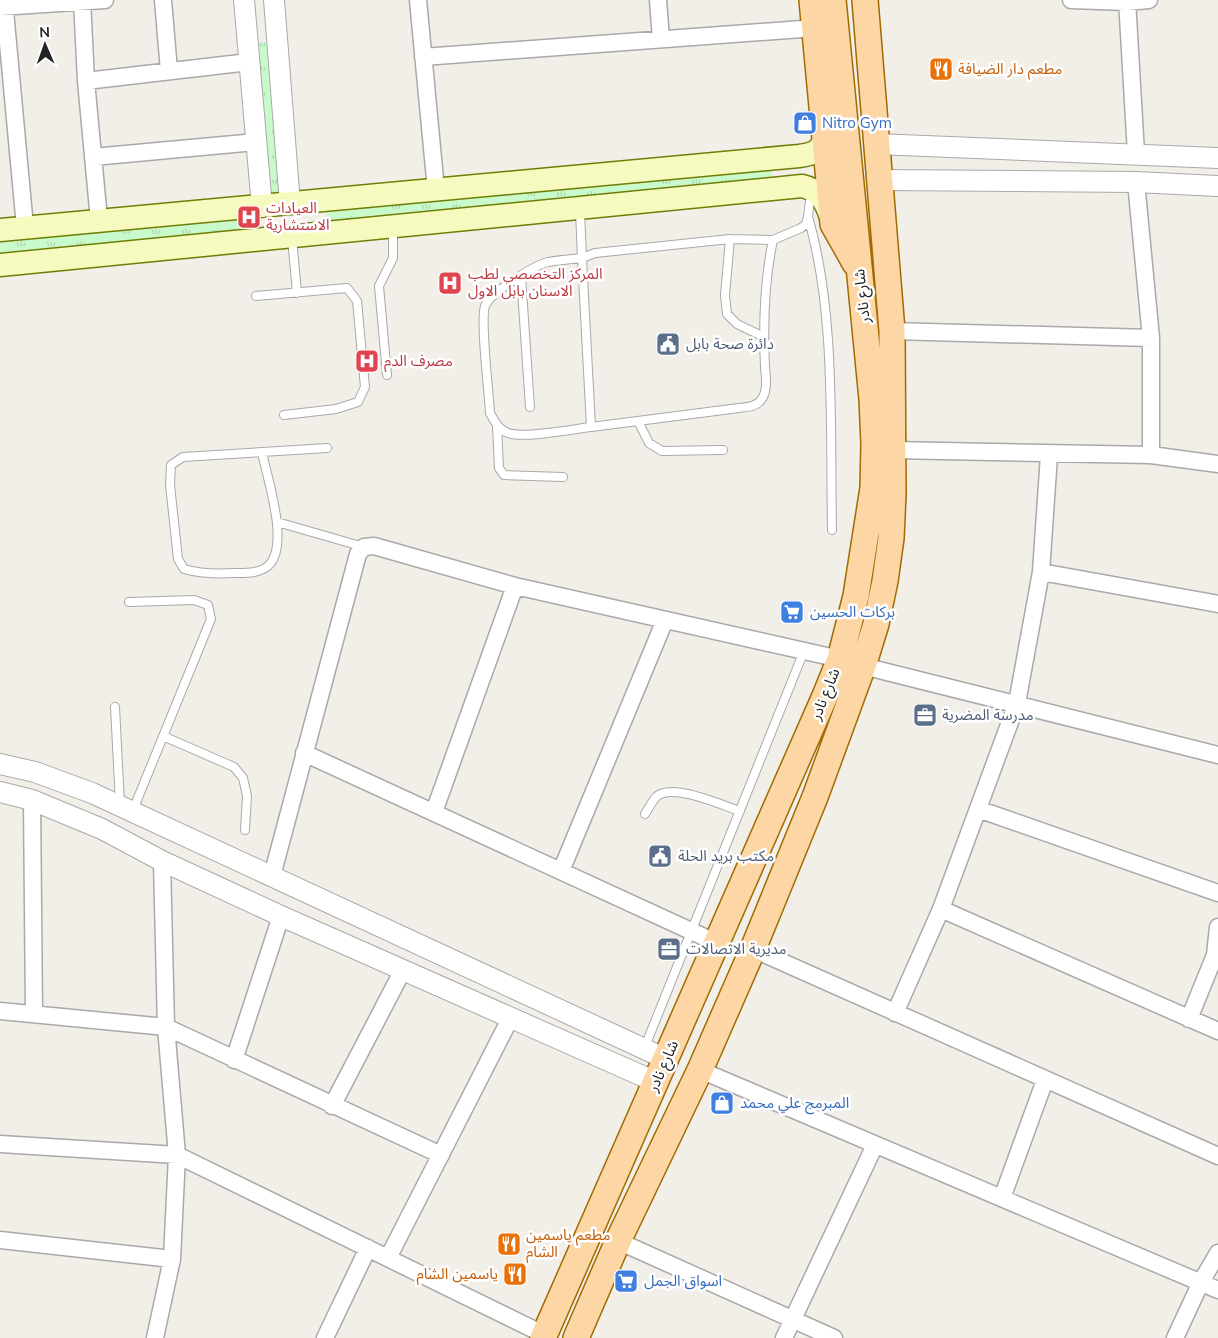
<svg xmlns="http://www.w3.org/2000/svg" width="1218" height="1338" font-family="Mulish,'Noto Sans Arabic',sans-serif">
  <defs>
    <pattern id="park-tufts" width="24" height="20" patternUnits="userSpaceOnUse" patternTransform="scale(1.25)"><rect width="24" height="20" fill="#c8facc"/><path d="M3 7l-1-3M5 7V3M7 7l1-3M15 17l-1-3M17 17v-4M19 17l1-3" fill="none" stroke="#acd6af"/></pattern>
  </defs>
  <rect width="100%" height="100%" fill="#f2efe9"/>
  <!-- park -->
  <path fill="url(#park-tufts)" d="M270,42L283,193L269,195L256,43Z
    M771,170L773,185L328,224L326,209Z
    M256,217L258,230L0,253V238Z"/>
  <g fill="none" stroke-linecap="round" stroke-linejoin="round">
    <!-- service casing -->
    <g stroke="#a9a9a9" stroke-width="10">
      <path id="service" d="M580,211L582,258C571,259 559,260 548,262C535,265 490,293 485,306C480,321 489,392 490,413C495,422 498,429 508,433C523,439 573,429 591,427
        M808,217C836,311 830,432 832,530
        M292,238L297,293
        M730,239L725,295L727,314L737,324L764,337
        M773,240C764,282 763,324 765,367C766,377 768,392 761,400C756,407 747,407 739,408L591,427L582,258L595,253L730,239L773,240L801,228L806,224L808,217L811,192
        M521,276L530,407
        M256,296L347,288L357,301L365,387L358,402L336,409L284,415
        M387,375L379,286L393,258V228
        M639,423L649,443L662,451L723,450
        M497,426L499,468L504,475L563,477
        M262,452C267,478 289,542 270,564C261,574 245,573 233,573C216,574 201,574 184,569L178,559L170,485L171,465L183,457L327,448
        M277,522L364,547
        M129,602L194,600L208,605L211,619L133,810
        M115,707L120,804
        M163,736L234,767L243,778L247,796L245,830
        M645,814C648,809 652,802 656,797C671,782 721,805 740,811
        M644,1049L804,651"/>
    </g>
    <!-- minor casing -->
    <g stroke="#a9a9a9" stroke-width="19">
      <path id="minor" d="M4,0L25,227
        M82,0L86,81L99,220
        M163,0L169,71
        M418,0L436,190
        M658,0L661,39
        M1071,0L1127,2L1149,0
        M1127,0L1136,153
        M0,7L105,0
        M423,57L815,28
        M86,81L249,62
        M93,157L256,142
        M1136,182L1151,338V455
        M892,331L1151,338
        M892,450L1151,455L1218,464
        M1041,572L1218,604
        M863,666L1218,755
        M304,753L717,943
        M32,800L34,1014
        M978,809L1218,893
        M434,812L515,586
        M561,871L665,620
        M272,876L358,554L364,547L374,546L515,586L840,659
        M941,909L1218,1031
        M753,949L1218,1156
        M0,1011L166,1027L441,1155
        M895,1013L941,909L1017,703L1041,572L1049,455
        M1189,1019L1215,955L1218,927
        M234,1060L281,916
        M700,1070L1218,1290
        M332,1106L403,970
        M0,1144L177,1155L545,1335
        M1002,1198L1045,1080
        M0,1240L172,1259
        M618,1241L834,1338
        M388,1258L511,1017
        M155,1338L172,1259L177,1155L166,1027L162,861
        M325,1338L368,1248
        M784,1338L875,1145
        M1175,1338L1201,1282L1218,1253"/>
    </g>
    <!-- tertiary casing -->
    <g stroke="#a9a9a9" stroke-width="22">
      <path id="tertiary" d="M244,0L262,207
        M274,0L290,204
        M876,144L1218,158
        M879,180L1136,182L1218,186
        M0,764L35,772L92,793L666,1059
        M0,792L32,800L102,829L162,861L281,916L656,1082"/>
    </g>
    <!-- secondary casing -->
    <g stroke="#707d05" stroke-width="25">
      <path id="secondary" d="M0,230L799,156C816,154 823,150 825,133
        M0,265L802,186C820,190 825,200 831,217"/>
    </g>
    <!-- primary casing -->
    <g stroke="#a06b00" stroke-width="28">
      <path id="primary" d="M812,0L833,224L855,263
        M543,1338L825,696L840,659L856,596L873,488L874,444L872,399L833,0
        M576,1338L618,1241L700,1070L753,949L815,797L863,666L876,624L885,581L891,538L893,494L892,331L865,0"/>
    </g>
    <!-- service -->
    <use href="#service" stroke="#fff" stroke-width="8"/>
    <!-- minor -->
    <use href="#minor" stroke="#fff" stroke-width="16"/>
    <!-- tertiary -->
    <use href="#tertiary" stroke="#fff" stroke-width="20"/>
    <!-- secondary -->
    <use href="#secondary" stroke="#f7fabf" stroke-width="22"/>
    <!-- primary -->
    <use href="#primary" stroke="#fcd6a4" stroke-width="25"/>
  </g>
  <!-- icons -->
  <defs>
    <g id="restaurant-square" transform="scale(1.25)"><rect x="-9" y="-9" width="18" height="18" rx="4" fill="#e8710a" stroke="#fff"/><path d="M-5-6h1v4h1v-4h1v4h1v-4h1v5L-1.5 .5V6h-2V.5L-5-1ZM5-6V6H3V1.5H1.5Q1.5-4 5-6Z" fill="#fff"/></g>
    <g id="shop-square" transform="scale(1.25)"><rect x="-9" y="-9" width="18" height="18" rx="4" fill="#3f7fe0" stroke="#fff"/><path d="M-5-2.5h2.3a2.7 3.5 0 0 1 5.4 0H5L5.5 6h-11ZM-1.5-2.5h3a1.5 2.3 0 0 0-3 0Z" fill="#fff"/></g>
    <g id="hospital-square" transform="scale(1.25)"><rect x="-9" y="-9" width="18" height="18" rx="4" fill="#e0444e" stroke="#fff"/><path d="M-5-5h3v3.5h4V-5h3V5h-3V1.5h-4V5h-3Z" fill="#fff"/></g>
    <g id="civic-square" transform="scale(1.25)"><rect x="-9" y="-9" width="18" height="18" rx="4" fill="#5c6f8a" stroke="#fff"/><path d="M-.6-6.5H3V-4.5H.6V-3L4-1V1h2V6H-6V1h2V-1L-.6-3ZM-1.2 2.5V6h2.4V2.5Z" fill="#fff"/></g>
    <g id="supermarket-square" transform="scale(1.25)"><rect x="-9" y="-9" width="18" height="18" rx="4" fill="#3f7fe0" stroke="#fff"/><path d="M-6-5.5h2.5l.6 2H6L4.5 2H-2.5L-4.4-4H-6ZM-1.5 3.2a1.3 1.3 0 1 0 .1 0ZM3 3.2a1.3 1.3 0 1 0 .1 0Z" fill="#fff"/></g>
    <g id="office-square" transform="scale(1.25)"><rect x="-9" y="-9" width="18" height="18" rx="4" fill="#5c6f8a" stroke="#fff"/><path d="M-6-3h4V-5.5h4V-3h4V5H-6ZM-1-4.5V-3h2v-1.5ZM-6 0V1H6V0Z" fill="#fff"/></g>
  </defs>
  <g fill-rule="evenodd">
    <use href="#restaurant-square" x="941" y="69"/>
    <use href="#shop-square" x="805" y="123"/>
    <use href="#hospital-square" x="249" y="217"/>
    <use href="#hospital-square" x="450" y="283"/>
    <use href="#civic-square" x="668" y="344"/>
    <use href="#hospital-square" x="367" y="361"/>
    <use href="#supermarket-square" x="792" y="612"/>
    <use href="#office-square" x="925" y="715"/>
    <use href="#civic-square" x="660" y="856"/>
    <use href="#office-square" x="669" y="949"/>
    <use href="#shop-square" x="722" y="1103"/>
    <use href="#restaurant-square" x="509" y="1244"/>
    <use href="#restaurant-square" x="515" y="1274"/>
    <use href="#supermarket-square" x="626" y="1281"/>
  </g>
  <g text-anchor="middle" stroke-width="5" stroke-linejoin="round" paint-order="stroke">
    <!-- food labels -->
    <g font-size="15" fill="#c56008" stroke="#fff" text-anchor="start">
      <text x="958" y="74">مطعم دار الضيافة</text>
      <text x="526" y="1240">مطعم ياسمين<tspan x="526" dy="17">الشام</tspan></text>
      <text x="498" y="1279" text-anchor="end">ياسمين الشام</text>
    </g>
    <!-- shop labels -->
    <g font-size="15" fill="#366cbe" stroke="#fff" text-anchor="start">
      <text x="822" y="128">Nitro Gym</text>
      <text x="810" y="617">بركات الحسين</text>
      <text x="740" y="1108">المبرمج علي محمد</text>
      <text x="644" y="1286">اسواق الجمل</text>
    </g>
    <!-- health labels -->
    <g font-size="15" fill="#be3a42" stroke="#fff" text-anchor="start">
      <text x="266" y="213">العيادات<tspan x="266" dy="17">الاستشارية</tspan></text>
      <text x="468" y="279">المركز التخصصي لطب<tspan x="468" dy="17">الاسنان بابل الاول</tspan></text>
      <text x="384" y="366">مصرف الدم</text>
    </g>
    <!-- street labels -->
    <g font-size="15" fill="#222" stroke="#fff">
      <text transform="translate(862 296) rotate(-96)" y="5">شارع نادر</text>
      <text transform="translate(825 694) rotate(-68)" y="5">شارع نادر</text>
      <text transform="translate(663 1066) rotate(-66)" y="5">شارع نادر</text>
    </g>
    <!-- service labels -->
    <g font-size="15" fill="#4e5e75" stroke="#fff" text-anchor="start">
      <text x="686" y="349">دائرة صحة بابل</text>
      <text x="942" y="720">مدرسة المضرية</text>
      <text x="678" y="861">مكتب بريد الحلة</text>
      <text x="686" y="954">مديرية الاتصالات</text>
    </g>
  </g>
  <!-- north arrow -->
  <g transform="translate(45 45) rotate(358)" stroke="#ffffff" stroke-width="4" paint-order="stroke">
  <path d="M0-4L9 19L0 12L-9 19Z" fill="#222222"/>
  <text y="-8" font-size="14" font-weight="bold" text-anchor="middle" fill="#222222">N</text>
  </g>
</svg>
